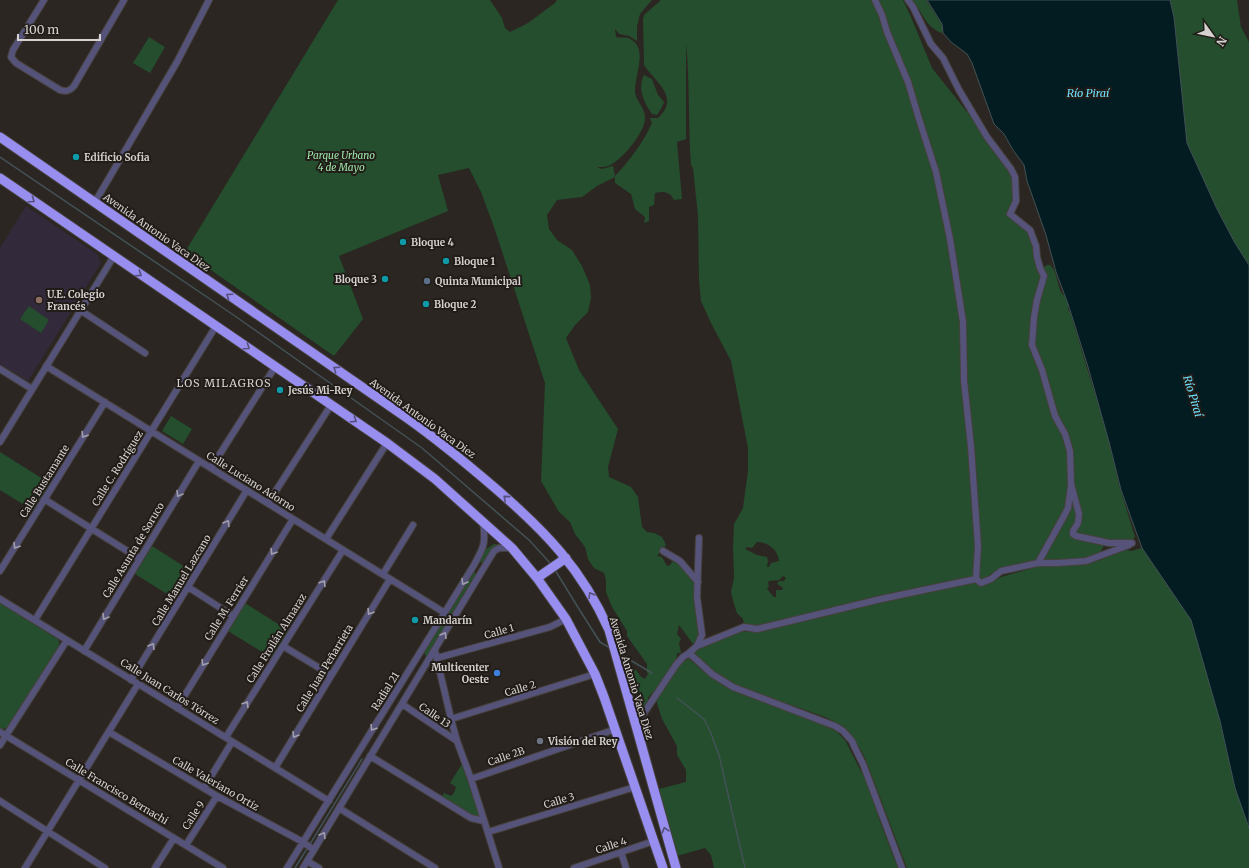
<svg xmlns="http://www.w3.org/2000/svg" width="1249" height="868" font-family="Merriweather,serif">
  <rect width="100%" height="100%" fill="#2b2621"/>
  <!-- education -->
  <path fill="#322a3a" d="M26,206L97,254L101,263L28,381L0,364V248Z"/>
  <!-- green -->
  <path fill="#244e2d" fill-rule="evenodd" d="M338,0H490L502,18L505,28L510,32L528,23L555,3L557,0H652L640,14L637,26V41L629,36L619,34L615,29L616,37C620,38 623,37 628,38C650,46 634,76 635,92C636,101 645,108 645,117C646,131 624,157 612,164C608,167 603,167 597,167L602,169L613,166L615,176C630,160 643,143 652,123L650,118H658C681,97 655,82 644,65L643,19L644,15L661,0H873L902,74L930,160L943,212L961,324L976,563L973,568V577L757,628L744,625L743,619L737,613L734,604L731,592L734,578L733,547L734,524L743,508L748,471V448L731,361L711,323L701,301L699,280L698,216L693,168L691,165C688,125 690,84 686,43V139L677,142L682,199L674,200C670,191 663,191 655,193L654,205L649,207V221L644,223L645,217L635,209L631,194L615,183V177L597,186L582,197L557,200L547,215L549,229L557,240L572,250L582,266L590,285L591,298L588,312L575,325L566,338L579,370L618,429L608,467L609,477L631,487L638,497L642,527L647,532L654,533L662,537L666,545L657,556L662,557L667,566L670,565L672,562L677,561L695,582L699,634L695,644H693L679,625L677,634L681,639L679,643L681,653H677L676,662L655,692L651,694L648,698L649,703L644,710L642,705L636,696L635,687L628,678L625,669L628,666L636,670L641,677L645,679L648,674L647,672V664L627,636V631L612,607L606,592V580L604,573L594,568L588,559L585,547L575,534L570,522L559,512L541,481L545,383L494,227L481,192L469,168L438,175L448,211L339,256L363,319L334,356L185,252ZM757,542C768,542 778,550 779,561L771,563L769,567H767L768,561L767,557L757,555L745,549L747,547L752,548ZM783,576L786,578L784,581H779L777,584L783,588L782,590H776V597H774L767,589L769,586L768,583L769,581L779,580Z
    M876,0H903L911,17L932,68L979,127L1010,171L1013,177L1014,200L1008,212L1028,230L1042,276L1031,346L1064,433L1070,462L1067,505L1039,560L999,571L991,574L983,580L979,578L965,380V344L937,170Z
    M908,0H926L942,25V32L941,33C927,26 926,20 918,8C916,5 911,3 908,0Z
    M1170,0H1237L1241,27L1249,42V265L1235,243L1217,209L1187,143L1174,17Z
    M149,37L165,47L150,73L133,63Z
    M644,75L652,79L658,95L664,102L662,107L657,115L652,114C644,103 637,88 644,75Z
    M1047,265H1050C1057,270 1057,284 1061,292C1064,296 1067,298 1068,303C1068,306 1068,308 1068,310L1070,312L1107,434L1119,485L1135,537L1131,541L1120,542L1074,535L1078,523L1065,426L1057,416L1034,345L1037,309L1044,274V267Z
    M29,306L49,320L41,333L20,319Z
    M171,416L192,429L183,444L162,431Z
    M0,452L51,484L34,511L0,490Z
    M1071,490L1078,515L1072,531L1104,544C1101,565 1058,561 1042,561L1067,514Z
    M494,544L502,545L491,550L483,563L480,562L479,560L486,549Z
    M152,546L193,572L175,599L135,574Z
    M1142,548L1191,620L1220,721L1235,788L1249,828V868H907L865,758C855,738 845,726 825,717L746,689C727,685 711,670 696,657L694,650L742,631L751,632L901,597L972,582L982,586L1001,577L1039,566L1077,565L1092,562L1101,560L1124,549L1131,551Z
    M473,572H475L476,575L427,657H426L424,652Z
    M0,603L59,640V648L9,727L1,730L0,729Z
    M245,603L289,631L272,658L228,631Z
    M689,659L703,671L722,685L741,694L785,710L828,727L836,731L845,740L866,781L882,827L898,868H714L711,855L705,848L677,856L659,789L686,782V770L677,755V746L662,719L656,700L684,660Z
    M462,764L479,814L477,818L441,798L444,793L451,796L454,793L456,787L450,783Z"/>
  <!-- water -->
  <path fill="#031c22" stroke="#425256" d="M927,0H1170L1174,17L1187,143L1217,209L1235,243L1249,265V828L1235,788L1220,721L1191,620L1142,548L1121,490L1109,442L1088,367L1068,304L1056,272L1046,235L1027,181L1024,165L1013,150L1004,134L994,124L972,63L967,54L951,42L943,33L942,24Z"/>
  <g fill="none" stroke-linecap="round" stroke-linejoin="round">
    <!-- stream -->
    <path stroke="#425256" stroke-width="1.5" d="M0,157L235,316L422,448L529,540L551,564
      M555,570L579,609L600,642L610,648
      M620,654L652,673
      M677,698L704,719L710,731L719,755L745,868
      M310,844L362,759
      M295,868L308,847"/>
    <!-- minor casing -->
    <g stroke="#46413d" stroke-width="8">
      <path id="minor" d="M44,0L13,50L11,57L16,63L60,90C66,92 70,91 74,86L124,0
        M875,0L882,15L887,32L908,82L919,119L936,172L950,239L963,322L964,381L971,447L978,546L976,579
        M908,0L913,7L931,44L943,58L959,90L987,137L1011,169L1015,177L1016,201L1010,214L1030,230L1036,246L1037,257L1040,268L1044,276L1037,300L1034,317L1032,345L1042,370L1055,416L1065,434L1070,451L1071,484L1079,514L1078,523L1073,531V534L1076,536L1109,543H1132
        M95,202L177,62L209,0
        M80,310L145,353
        M46,366L445,613
        M0,369L32,389
        M0,442L114,256
        M211,468L275,367
        M44,499L140,559
        M268,503L331,405
        M699,538L697,597L702,635L697,646L689,653L712,674L733,687L835,726L843,731L852,741L855,748L863,764L902,868
        M326,539L387,443
        M663,551L680,561L698,582
        M1038,563L1065,514L1068,508L1071,486
        M0,571L105,402
        M383,574L413,525
        M188,587L233,616
        M0,599L329,801
        M35,620L216,326
        M283,646L331,675
        M697,646L744,627L757,629L881,599L976,579L981,583L991,579L1001,571L1038,563H1058L1086,561L1129,545
        M84,651L199,461
        M435,651L451,719L457,741L471,779L499,868
        M437,658L550,627L566,619
        M131,680L247,490
        M402,704L457,741
        M177,708L293,519
        M451,719L595,674
        M636,725L676,665L683,657L689,653
        M0,732L223,868
        M109,732L217,796L303,842L314,850
        M226,737L343,550
        M0,745L67,640
        M370,756L471,818L484,821
        M275,768L390,579
        M471,779L616,729
        M204,788L232,742
        M0,801L105,868
        M339,808L435,868
        M488,832L635,787
        M186,845L217,796
        M621,852L626,868
        M307,861L319,868
        M25,868L138,684
        M155,868L174,838
        M287,868L474,565C484,547 486,543 483,522
        M303,868L494,551L499,548H511
        M574,868L654,841"/>
    </g>
    <!-- highway casing -->
    <g stroke="#46413d" stroke-width="11">
      <path id="highway" d="M0,137L407,418C438,440 467,464 495,488C545,531 582,569 609,630L676,868
        M0,178L387,443L435,479L512,548L537,578L566,619L595,674L604,697L663,868
        M537,578L566,558"/>
    </g>
    <!-- minor -->
    <use href="#minor" stroke="#56537b" stroke-width="6"/>
    <!-- highway -->
    <use href="#highway" stroke="#978ef0" stroke-width="9"/>
  </g>
  <!-- one-way arrows -->
  <defs><path id="oneway-chevron" d="M-2-3.5L2.5 0L-2 3.5" fill="none" stroke-width="1.6" stroke-linecap="round" stroke-linejoin="round"/></defs>
  <g stroke="#564f79">
    <use href="#oneway-chevron" transform="translate(32 200) rotate(35)"/>
    <use href="#oneway-chevron" transform="translate(139 274) rotate(34)"/>
    <use href="#oneway-chevron" transform="translate(229 296) rotate(-145)"/>
    <use href="#oneway-chevron" transform="translate(247 347) rotate(35)"/>
    <use href="#oneway-chevron" transform="translate(336 369) rotate(-146)"/>
    <use href="#oneway-chevron" transform="translate(354 420) rotate(34)"/>
    <use href="#oneway-chevron" transform="translate(506 498) rotate(-139)"/>
    <use href="#oneway-chevron" transform="translate(591 595) rotate(-121)"/>
    <use href="#oneway-chevron" transform="translate(665 830) rotate(-106)"/>
  </g>
  <g stroke="#a29fad">
    <use href="#oneway-chevron" transform="translate(84 435) rotate(122)"/>
    <use href="#oneway-chevron" transform="translate(179 494) rotate(121)"/>
    <use href="#oneway-chevron" transform="translate(227 523) rotate(-59)"/>
    <use href="#oneway-chevron" transform="translate(16 546) rotate(122)"/>
    <use href="#oneway-chevron" transform="translate(273 552) rotate(122)"/>
    <use href="#oneway-chevron" transform="translate(464 582) rotate(121)"/>
    <use href="#oneway-chevron" transform="translate(323 583) rotate(-58)"/>
    <use href="#oneway-chevron" transform="translate(370 612) rotate(122)"/>
    <use href="#oneway-chevron" transform="translate(105 617) rotate(121)"/>
    <use href="#oneway-chevron" transform="translate(444 635) rotate(-60)"/>
    <use href="#oneway-chevron" transform="translate(152 646) rotate(-59)"/>
    <use href="#oneway-chevron" transform="translate(204 663) rotate(122)"/>
    <use href="#oneway-chevron" transform="translate(246 704) rotate(-58)"/>
    <use href="#oneway-chevron" transform="translate(373 728) rotate(122)"/>
    <use href="#oneway-chevron" transform="translate(295 735) rotate(121)"/>
    <use href="#oneway-chevron" transform="translate(323 835) rotate(-59)"/>
  </g>
  <!-- markers -->
  <g fill="#0f9aa8" stroke="#211c17" stroke-width="1.5">
    <circle cx="76" cy="157" r="4"/>
    <circle cx="403" cy="242" r="4"/>
    <circle cx="446" cy="261" r="4"/>
    <circle cx="385" cy="279" r="4"/>
    <circle cx="426" cy="304" r="4"/>
    <circle cx="280" cy="390" r="4"/>
    <circle cx="415" cy="620" r="4"/>
  </g>
  <circle fill="#5c6f8a" stroke="#211c17" stroke-width="1.5" cx="427" cy="281" r="4"/>
  <circle fill="#8d6e63" stroke="#211c17" stroke-width="1.5" cx="39" cy="300" r="4"/>
  <circle fill="#3f7fe0" stroke="#211c17" stroke-width="1.5" cx="497" cy="673" r="4"/>
  <circle fill="#6b7280" stroke="#211c17" stroke-width="1.5" cx="540" cy="741" r="4"/>
  <g text-anchor="middle" stroke-width="4" stroke-linejoin="round" paint-order="stroke">
    <!-- park labels -->
    <g font-size="10" font-style="italic" fill="#9ce7a9" stroke="#211c17">
      <text x="341" y="159">Parque Urbano<tspan x="341" dy="12">4 de Mayo</tspan></text>
    </g>
    <!-- poi labels -->
    <g font-size="10" font-weight="bold" fill="#d5d1ce" stroke="#211c17" text-anchor="start">
      <text x="84" y="161">Edificio Sofia</text>
      <text x="411" y="246">Bloque 4</text>
      <text x="454" y="265">Bloque 1</text>
      <text x="377" y="283" text-anchor="end">Bloque 3</text>
      <text x="435" y="285">Quinta Municipal</text>
      <text x="47" y="298">U.E. Colegio<tspan x="47" dy="12">Francés</tspan></text>
      <text x="434" y="308">Bloque 2</text>
      <text x="288" y="394">Jesús Mi-Rey</text>
      <text x="423" y="624">Mandarín</text>
      <text x="489" y="671" text-anchor="end">Multicenter<tspan x="489" dy="12">Oeste</tspan></text>
      <text x="548" y="745">Visión del Rey</text>
    </g>
    <!-- street labels -->
    <g font-size="10" fill="#d5d1ce" stroke="#211c17">
      <text transform="translate(157 232) rotate(35)" y="4">Avenida Antonio Vaca Diez</text>
      <text transform="translate(423 418) rotate(36)" y="4">Avenida Antonio Vaca Diez</text>
      <text transform="translate(117 468) rotate(-58)" y="4">Calle C. Rodríguez</text>
      <text transform="translate(44 481) rotate(-58)" y="4">Calle Bustamante</text>
      <text transform="translate(251 481) rotate(32)" y="4">Calle Luciano Adorno</text>
      <text transform="translate(133 550) rotate(-59)" y="4">Calle Asunta de Soruco</text>
      <text transform="translate(181 580) rotate(-59)" y="4">Calle Manuel Lazcano</text>
      <text transform="translate(226 608) rotate(-58)" y="4">Calle M. Ferrier</text>
      <text transform="translate(499 631) rotate(-16)" y="4">Calle 1</text>
      <text transform="translate(276 638) rotate(-58)" y="4">Calle Froilán Almaraz</text>
      <text transform="translate(324 668) rotate(-59)" y="4">Calle Juan Peñarrieta</text>
      <text transform="translate(632 678) rotate(73)" y="4">Avenida Antonio Vaca Diez</text>
      <text transform="translate(520 688) rotate(-17)" y="4">Calle 2</text>
      <text transform="translate(170 691) rotate(32)" y="4">Calle Juan Carlos Tórrez</text>
      <text transform="translate(385 691) rotate(-58)" y="4">Radial 21</text>
      <text transform="translate(435 715) rotate(34)" y="4">Calle 13</text>
      <text transform="translate(506 756) rotate(-19)" y="4">Calle 2B</text>
      <text transform="translate(216 783) rotate(30)" y="4">Calle Valeriano Ortiz</text>
      <text transform="translate(117 791) rotate(31)" y="4">Calle Francisco Bernachi</text>
      <text transform="translate(559 800) rotate(-17)" y="4">Calle 3</text>
      <text transform="translate(193 815) rotate(-57)" y="4">Calle 9</text>
      <text transform="translate(611 845) rotate(-18)" y="4">Calle 4</text>
    </g>
    <!-- water labels -->
    <g font-size="11" font-style="italic" fill="#6de1fe" stroke="#211c17">
      <text x="1088" y="97">Río Piraí</text>
      <text transform="translate(1193 396) rotate(73)" y="4">Río Piraí</text>
    </g>
    <!-- neighbourhood labels -->
    <g font-size="11" letter-spacing="1" fill="#d5d1ce" stroke="#211c17">
      <text x="224" y="387">LOS MILAGROS</text>
    </g>
  </g>
  <!-- north arrow -->
  <g transform="translate(1213 36) rotate(123)" stroke="#211c17" stroke-width="3" paint-order="stroke">
  <path d="M0-3L7 15L0 10L-7 15Z" fill="#d5d1ce"/>
  <text y="-6" font-size="11" font-weight="bold" text-anchor="middle" fill="#d5d1ce">N</text>
  </g>
  <!-- scale -->
  <path d="M18 34v6h82v-6" fill="none" stroke="#d5d1ce" stroke-width="2"/>
  <text x="24" y="34" font-size="12" fill="#d5d1ce" stroke="#211c17" stroke-width="3" paint-order="stroke">100 m</text>
</svg>
